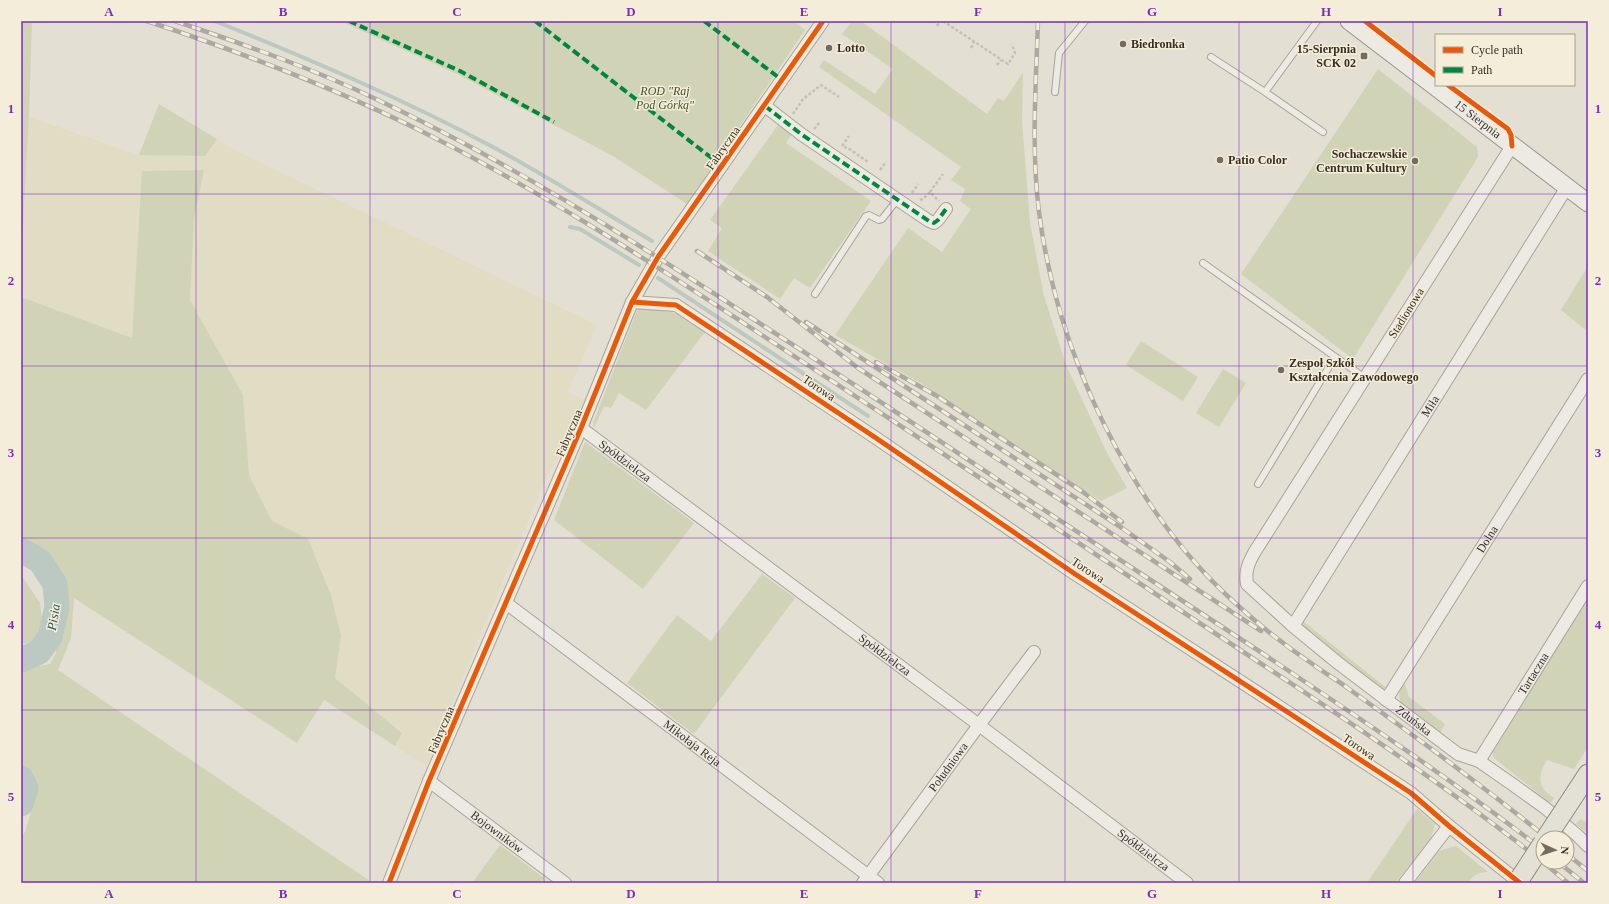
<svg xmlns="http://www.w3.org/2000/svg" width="1609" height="904" font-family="Georgia,serif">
  <rect width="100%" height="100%" fill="#e3dfd2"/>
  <!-- farmland -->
  <path fill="#e1ddc4" d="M29,117L139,155L205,156L217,139L235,150L597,325L568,392L585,400L543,485L426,766L395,746L402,732L334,678L341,636L331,595L308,539L272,521L249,475L243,395L190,300L194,219L204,170L142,172L132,339L21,297V259Z"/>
  <!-- green -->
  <path fill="#d1d3b6" d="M21,21H32L29,117L21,259Z
    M340,21H793L805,30L687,204L613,156L455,73Z
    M852,21H861L987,114L998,98L1004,101L1023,72L1022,122L1030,223L1044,296L1066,365L1107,453L1127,488L1101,501L922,384L835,335L908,228L942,252L971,209L960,201L965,189L951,180L961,167L819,67L824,60L875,94L893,69L842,34Z
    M1378,69L1477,147L1478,157L1353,359L1241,274Z
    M159,104L217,139L205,156L139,155Z
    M778,125L792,134L786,143L871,201L810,288L794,278L780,299L708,251L722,228L710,220Z
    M204,170L194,219L190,300L243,395L249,475L272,521L308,539L331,595L341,636L335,678L402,733L395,746L324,700L297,743L74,598L71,638L58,670L373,883H21V836L25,832L35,798L21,765V672L32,667L50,664L56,653V643L68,594L57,568L21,540V297L132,338L142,171Z
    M1588,266V332L1561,310Z
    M643,309C672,310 683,313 705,332L646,410L619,393L611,408L604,406L594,428L593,423L637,310Z
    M1141,341L1198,377L1183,401L1126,365Z
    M1223,369L1246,383L1219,427L1196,413Z
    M585,442L694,523L643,589L554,520Z
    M762,574L795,598L694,734L627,683L677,615L711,641Z
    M21,578L24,579L40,603L44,631L36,642L21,644Z
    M1588,594V747L1574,769L1547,760C1537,777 1537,787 1554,798L1550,803L1494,758L1492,752Z
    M1303,621L1389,690L1381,691L1302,626Z
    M1404,682L1409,697L1445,724L1439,735L1400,702L1399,691Z
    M1417,809L1435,824L1430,841L1395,883H1367Z
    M1580,819L1588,823V834L1576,824Z
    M500,845L544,878L540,883H472Z
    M1456,846L1488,872C1480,872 1472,875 1468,883H1414L1439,851Z"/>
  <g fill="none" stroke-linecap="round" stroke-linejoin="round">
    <!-- stream -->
    <path stroke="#bbc9c2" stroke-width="4" d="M215,21C309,59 403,99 493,147C547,176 599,209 652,241
      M570,227L580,229L639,265
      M658,278L868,416"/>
    <!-- river -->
    <path stroke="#bbc9c2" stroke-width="25" d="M21,550L40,561L55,584L57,607L50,637L39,652L21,660
      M21,778L26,788L21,804"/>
    <!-- service casing -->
    <g stroke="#a9a49a" stroke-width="8">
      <path id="service" d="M1211,57L1265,92L1317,21
        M1055,92L1059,53L1085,21
        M1265,92L1323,132
        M1203,263L1365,378
        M815,294L866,216L869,215L879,220L882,219L897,200
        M1258,484L1335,357"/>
    </g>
    <!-- minor casing -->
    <g stroke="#a9a49a" stroke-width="14">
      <g id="minor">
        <path d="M765,106L801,134L929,221L934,223L938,220L946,209"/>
        <path id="s1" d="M1512,146L1254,553C1248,564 1245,571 1247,584L1293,626L1338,663L1458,754L1479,761L1512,784L1544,807L1577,835L1588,846"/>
        <path d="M632,302L676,305L876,438L1075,574L1289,713L1411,793L1449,826L1520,883"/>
        <path id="s2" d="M581,428L979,725L1187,883"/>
        <path id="s3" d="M506,603L878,883"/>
        <path id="s4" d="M1293,626L1567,187"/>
        <path id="s5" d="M1386,700L1588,379"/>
        <path id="s6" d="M1479,761L1588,586"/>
        <path id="s7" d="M429,781L565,883"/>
        <path d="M389,883L429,781L581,428L632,302L658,257L823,21"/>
        <path id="s8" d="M863,883L979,725L1034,652"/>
        <path d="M1405,883L1449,826"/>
      </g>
    </g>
    <!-- secondary casing -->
    <g stroke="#99948a" stroke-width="19">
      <g id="secondary">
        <path id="s9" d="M1349,21L1588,203"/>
      </g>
    </g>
    <!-- primary casing -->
    <g stroke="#8f8a81" stroke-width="21">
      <path id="primary" d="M1573,797L1588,774"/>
    </g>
    <!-- path -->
    <path stroke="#c5c1b9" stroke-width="2.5" stroke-dasharray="3 2" stroke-linecap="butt" d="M943,21L1008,64L1015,53L1012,44
      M937,26L940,21
      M971,48L974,42
      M997,65L1001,60
      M793,114L803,99L821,85L839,97
      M814,129L819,123
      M842,146L849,136
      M844,147L848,148L868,162
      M880,170L886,162
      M930,192L943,174
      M912,193L918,184
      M920,200L923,199L930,192L939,201"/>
    <!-- service -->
    <use href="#service" stroke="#eceae2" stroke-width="6"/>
    <!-- minor -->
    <use href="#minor" stroke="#eceae2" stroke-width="12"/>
    <!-- secondary -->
    <use href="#secondary" stroke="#eceae2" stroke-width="17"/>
    <!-- primary -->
    <use href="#primary" stroke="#e3e0d5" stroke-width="19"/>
    <!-- rail casing -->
    <g stroke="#aca9a2" stroke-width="4.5">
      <path id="rail" d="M147,21C243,53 338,89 429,135C536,189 638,254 739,320C826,377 913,434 1000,491C1085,547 1169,603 1254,659C1353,724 1450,789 1543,862
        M175,21C243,44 314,69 378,100C507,161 628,237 747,315C832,370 918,426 1003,483C1088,539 1173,595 1259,651C1355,715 1451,779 1543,850
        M1038,21C1036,85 1031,148 1039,212C1057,352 1129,507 1234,602C1258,624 1284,645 1311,663C1323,672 1337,680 1349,689C1416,737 1483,786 1547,838
        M697,251L767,297L858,368L1261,631
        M806,322L1122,528L1170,562L1190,579
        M876,362L937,396L1083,492L1122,522
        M1567,854L1588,871
        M1543,862L1568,883
        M1558,862L1584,883"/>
    </g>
    <!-- rail -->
    <use href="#rail" stroke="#f3edd9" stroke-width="3" stroke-dasharray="9" stroke-linecap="butt"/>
    <!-- primary-bridge casing -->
    <g stroke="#8f8a81" stroke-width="21" stroke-linecap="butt">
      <path id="primary-bridge" d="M1546,838L1573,797
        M1517,883L1543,843"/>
    </g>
    <!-- primary-bridge -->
    <use href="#primary-bridge" stroke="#e3e0d5" stroke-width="19"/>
    <!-- quiet -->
    <path stroke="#00873e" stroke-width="4" stroke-dasharray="8 4" stroke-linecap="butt" d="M349,21L460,71L554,122
      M535,21L722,166
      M704,21L782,80
      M765,106L801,134L929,221L934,223L938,220L946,209"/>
    <!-- cycleway casing -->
    <g stroke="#f3edd9" stroke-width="8">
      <path id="cycleway" d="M1365,21L1436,76
        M1448,85L1508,129L1511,135L1512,146
        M632,302L676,305L876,438L1075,574L1289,713L1411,793L1449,826L1520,883
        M389,883L429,781L581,428L632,302L658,257L823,21"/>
    </g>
    <!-- cycleway -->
    <use href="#cycleway" stroke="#e8590c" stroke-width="5"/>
  </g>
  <!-- grid -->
  <path fill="none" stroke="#7b2cbf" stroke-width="1" stroke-opacity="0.55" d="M196,21V883M370,21V883M544,21V883M718,21V883M891,21V883M1065,21V883M1239,21V883M1413,21V883M21,194H1588M21,366H1588M21,538H1588M21,710H1588"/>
  <!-- markers -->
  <g fill="#746c60" stroke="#f3edd9" stroke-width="1.5">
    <circle cx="1123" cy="44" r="4"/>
    <circle cx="829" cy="48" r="4"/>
    <rect x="1360" y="52" width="8" height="8" rx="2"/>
    <circle cx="1220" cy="160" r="4"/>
    <circle cx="1415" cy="161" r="4"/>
    <circle cx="1281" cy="370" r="4"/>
  </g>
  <g text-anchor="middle" stroke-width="3" stroke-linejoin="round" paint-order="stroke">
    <!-- poi labels -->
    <g font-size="12" font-weight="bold" fill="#382e22" stroke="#f3edd9" text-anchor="start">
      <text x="1131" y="48">Biedronka</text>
      <text x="837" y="52">Lotto</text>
      <text x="1356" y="53" text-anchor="end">15-Sierpnia<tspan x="1356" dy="14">SCK 02</tspan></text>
      <text x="1407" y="158" text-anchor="end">Sochaczewskie<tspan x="1407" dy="14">Centrum Kultury</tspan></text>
      <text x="1228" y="164">Patio Color</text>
      <text x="1289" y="367">Zespoł Szkół<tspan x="1289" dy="14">Kształcenia Zawodowego</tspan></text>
    </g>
    <!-- park labels -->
    <g font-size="12" font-style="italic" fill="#47532a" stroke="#f3edd9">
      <text x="665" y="95">ROD "Raj<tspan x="665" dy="14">Pod Górką"</tspan></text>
    </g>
    <!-- street labels -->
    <g font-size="12" fill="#382e22" stroke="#f3edd9">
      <text dy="4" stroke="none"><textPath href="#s9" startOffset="162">15 Sierpnia</textPath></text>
      <text transform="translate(723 148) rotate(-55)" y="4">Fabryczna</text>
      <text transform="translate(1406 313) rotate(-58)" y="4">Stadionowa</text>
      <text transform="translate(819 388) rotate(34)" y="4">Torowa</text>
      <text dy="4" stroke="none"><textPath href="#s4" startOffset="259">Miła</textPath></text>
      <text transform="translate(569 433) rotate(-67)" y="4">Fabryczna</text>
      <text dy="4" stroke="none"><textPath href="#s2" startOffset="55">Spółdzielcza</textPath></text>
      <text dy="4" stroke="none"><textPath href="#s5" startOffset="190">Dolna</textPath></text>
      <text transform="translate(1088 570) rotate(33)" y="4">Torowa</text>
      <text dy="4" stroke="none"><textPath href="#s2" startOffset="379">Spółdzielcza</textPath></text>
      <text dy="4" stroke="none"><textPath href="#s6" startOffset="103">Tartaczna</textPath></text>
      <text dy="4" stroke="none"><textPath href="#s1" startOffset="730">Zduńska</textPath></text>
      <text transform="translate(441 730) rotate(-67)" y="4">Fabryczna</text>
      <text dy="4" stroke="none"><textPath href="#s3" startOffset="233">Mikołaja Reja</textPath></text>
      <text transform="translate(1359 747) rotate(34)" y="4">Torowa</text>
      <text dy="4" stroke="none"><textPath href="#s8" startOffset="144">Południowa</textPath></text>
      <text dy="4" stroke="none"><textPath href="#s7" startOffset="85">Bojowników</textPath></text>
      <text dy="4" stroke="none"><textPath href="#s2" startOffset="703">Spółdzielcza</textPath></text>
    </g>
    <!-- water labels -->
    <g font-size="13" font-style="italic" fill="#335756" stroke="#f3edd9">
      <text transform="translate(53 617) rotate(-81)" y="5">Pisia</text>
    </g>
  </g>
  <!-- border -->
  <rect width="1609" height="904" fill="none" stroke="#f3edd9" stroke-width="44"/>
  <!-- legend -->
  <rect x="1435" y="34" width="140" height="52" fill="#f3edd9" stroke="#a8a190"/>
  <rect x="1443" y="47" width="20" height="6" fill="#e8590c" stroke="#a8a190"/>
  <text x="1471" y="54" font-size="12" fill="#382e22">Cycle path</text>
  <rect x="1443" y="67" width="20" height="6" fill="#00873e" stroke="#a8a190"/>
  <text x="1471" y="74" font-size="12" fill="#382e22">Path</text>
  <!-- north arrow -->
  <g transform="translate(1555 850) rotate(93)"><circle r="19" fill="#f3edd9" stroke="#a8a190"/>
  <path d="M0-3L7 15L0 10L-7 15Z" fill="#746c60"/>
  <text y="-6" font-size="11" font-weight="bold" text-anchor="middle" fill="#382e22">N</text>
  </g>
  <rect x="22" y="22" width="1565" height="860" fill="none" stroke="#7b2cbf" stroke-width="1.5"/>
  <g font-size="13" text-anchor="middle" font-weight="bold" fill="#7b2cbf">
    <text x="109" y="16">A</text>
    <text x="283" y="16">B</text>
    <text x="457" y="16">C</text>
    <text x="631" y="16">D</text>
    <text x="804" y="16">E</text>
    <text x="978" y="16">F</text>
    <text x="1152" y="16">G</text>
    <text x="1326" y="16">H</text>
    <text x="1500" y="16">I</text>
    <text x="11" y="113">1</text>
    <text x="1598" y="113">1</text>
    <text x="11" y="285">2</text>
    <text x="1598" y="285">2</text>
    <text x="11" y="457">3</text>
    <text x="1598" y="457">3</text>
    <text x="11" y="629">4</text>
    <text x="1598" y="629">4</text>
    <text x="11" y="801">5</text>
    <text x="1598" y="801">5</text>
    <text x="109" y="898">A</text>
    <text x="283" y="898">B</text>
    <text x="457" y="898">C</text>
    <text x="631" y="898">D</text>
    <text x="804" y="898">E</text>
    <text x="978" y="898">F</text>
    <text x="1152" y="898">G</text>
    <text x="1326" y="898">H</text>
    <text x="1500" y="898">I</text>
  </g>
</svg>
